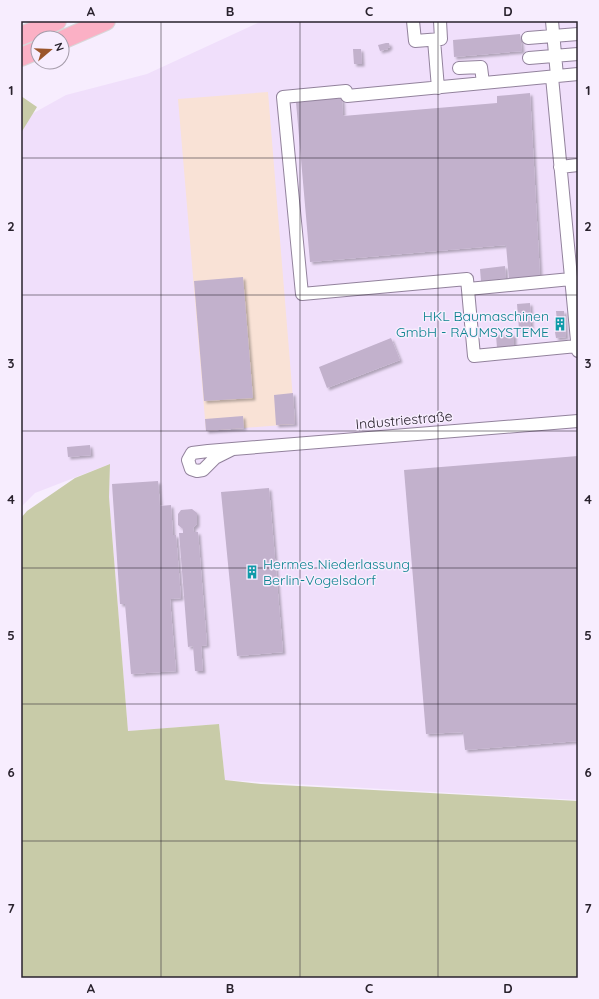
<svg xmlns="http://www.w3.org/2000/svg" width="599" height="999" font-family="Quicksand,sans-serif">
  <defs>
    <filter id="shadow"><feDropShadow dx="2.5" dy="2.5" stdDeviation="1" flood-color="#0004"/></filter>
  </defs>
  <rect width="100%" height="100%" fill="#f7edfe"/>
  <!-- built -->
  <path fill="#f0dffb" d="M262,21H578V800L225,780L219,724L128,731L109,497L110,464L35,493L21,507V120L66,95L147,74Z"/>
  <!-- industrial -->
  <path fill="#f9e2d6" d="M268,92L295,424L206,431L178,99Z"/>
  <!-- green -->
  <path fill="#c8cba8" d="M21,96L37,107L21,133Z
    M110,464L109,497L128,731L219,724L225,780L261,784L578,801V978H21V518L27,511L75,478Z"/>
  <!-- building -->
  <path fill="#c2b1cc" filter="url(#shadow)" d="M520,34L522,51L454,57L453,40Z
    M386,43H389L390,47L388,48V49L380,51L378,45Z
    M353,49H361L362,64H354Z
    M530,93L540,276L509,279L506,245L310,262L296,102L342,98L343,116L497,103V96Z
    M505,266L506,278L481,281L480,269Z
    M243,277L253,398L204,401L194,281Z
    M530,303L531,328L519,329L517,304Z
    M556,311H564L566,337L556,338L555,332L556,330H559V327H556L555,326L554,321H557Z
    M514,334V347L497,348L496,335Z
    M391,338L400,360L327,388L319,367Z
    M293,393L295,424L276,425L274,395Z
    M243,416L244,428L206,431L205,419Z
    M90,445L91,455L68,457L67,447Z
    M578,456V722H577L578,741L465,750L463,732L426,734L404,470Z
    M158,481L160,506L171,505L173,535H176L181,598L170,599L176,671L131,674L125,604H120L112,484Z
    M269,488L283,652L237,656L221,492Z
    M192,509L197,513V524L193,528L194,532H198L207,645L201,646L203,671H195L193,646L188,647L179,533H183V529L178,525V514L181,510Z"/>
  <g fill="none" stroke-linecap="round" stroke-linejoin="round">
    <!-- minor casing -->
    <g stroke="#92829c" stroke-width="14">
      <path id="minor" d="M413,21L415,41L441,39L440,21
        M552,21L557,76
        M528,38L578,34
        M434,40L438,88
        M529,58L578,54
        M459,68L481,67L483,83
        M552,77L578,351
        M560,167L578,165
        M468,289L571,279
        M577,346L474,356L467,279L302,294L283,97L346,91L347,96L578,74
        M233,449L215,458L203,470L197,471L191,469L188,460L192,453L208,451L578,421"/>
    </g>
    <!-- highway casing -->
    <g stroke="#d8d7d9" stroke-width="20">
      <path id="highway" d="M21,36L57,21
        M62,40L106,21
        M21,57L38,50"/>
    </g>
    <!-- minor -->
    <use href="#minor" stroke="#fff" stroke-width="12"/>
    <!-- highway -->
    <use href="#highway" stroke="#fbb0c5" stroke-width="18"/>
  </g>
  <!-- grid -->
  <path fill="none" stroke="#29222d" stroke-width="1" stroke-opacity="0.55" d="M161,21V978M300,21V978M438,21V978M21,158H578M21,295H578M21,431H578M21,568H578M21,704H578M21,841H578"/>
  <!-- icons -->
  <defs>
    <g id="building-bare" transform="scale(1.08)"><path d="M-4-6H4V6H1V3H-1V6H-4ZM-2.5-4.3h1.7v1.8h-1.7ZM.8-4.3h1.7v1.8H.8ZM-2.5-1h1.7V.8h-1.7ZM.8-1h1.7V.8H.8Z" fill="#0f9aa8" stroke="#f7edfe" stroke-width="2.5" paint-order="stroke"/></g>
  </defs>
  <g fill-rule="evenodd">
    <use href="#building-bare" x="560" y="324"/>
    <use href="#building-bare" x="252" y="572"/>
  </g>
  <g text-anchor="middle" stroke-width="3" stroke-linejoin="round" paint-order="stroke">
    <!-- culture labels -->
    <g font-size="14" fill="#0d838f" stroke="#f7edfe" text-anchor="end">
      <text x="549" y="321">HKL Baumaschinen<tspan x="549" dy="16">GmbH - RAUMSYSTEME</tspan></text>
      <text x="263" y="569" text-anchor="start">Hermes Niederlassung<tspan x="263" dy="16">Berlin-Vogelsdorf</tspan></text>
    </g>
    <!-- street labels -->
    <g font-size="14" fill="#29222d" stroke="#f7edfe">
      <text transform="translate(404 420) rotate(-5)" y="5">Industriestraße</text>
    </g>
  </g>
  <!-- border -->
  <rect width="599" height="999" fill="none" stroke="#f7edfe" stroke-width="44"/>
  <!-- north arrow -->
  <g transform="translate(50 50) rotate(71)"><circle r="19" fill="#f7edfe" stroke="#a59caa"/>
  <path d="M0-3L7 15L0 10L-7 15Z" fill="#9b552b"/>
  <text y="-6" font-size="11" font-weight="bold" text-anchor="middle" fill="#29222d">N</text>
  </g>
  <rect x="22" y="22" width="555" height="955" fill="none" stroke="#29222d" stroke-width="1.5"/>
  <g font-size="13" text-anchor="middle" font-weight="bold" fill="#29222d">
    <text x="91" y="16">A</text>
    <text x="230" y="16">B</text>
    <text x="369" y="16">C</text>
    <text x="508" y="16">D</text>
    <text x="11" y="95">1</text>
    <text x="588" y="95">1</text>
    <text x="11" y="231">2</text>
    <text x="588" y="231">2</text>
    <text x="11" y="368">3</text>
    <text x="588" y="368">3</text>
    <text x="11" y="504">4</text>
    <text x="588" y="504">4</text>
    <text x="11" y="640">5</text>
    <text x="588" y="640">5</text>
    <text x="11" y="777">6</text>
    <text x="588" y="777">6</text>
    <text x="11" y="913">7</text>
    <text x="588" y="913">7</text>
    <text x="91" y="993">A</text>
    <text x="230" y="993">B</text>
    <text x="369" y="993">C</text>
    <text x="508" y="993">D</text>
  </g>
</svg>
